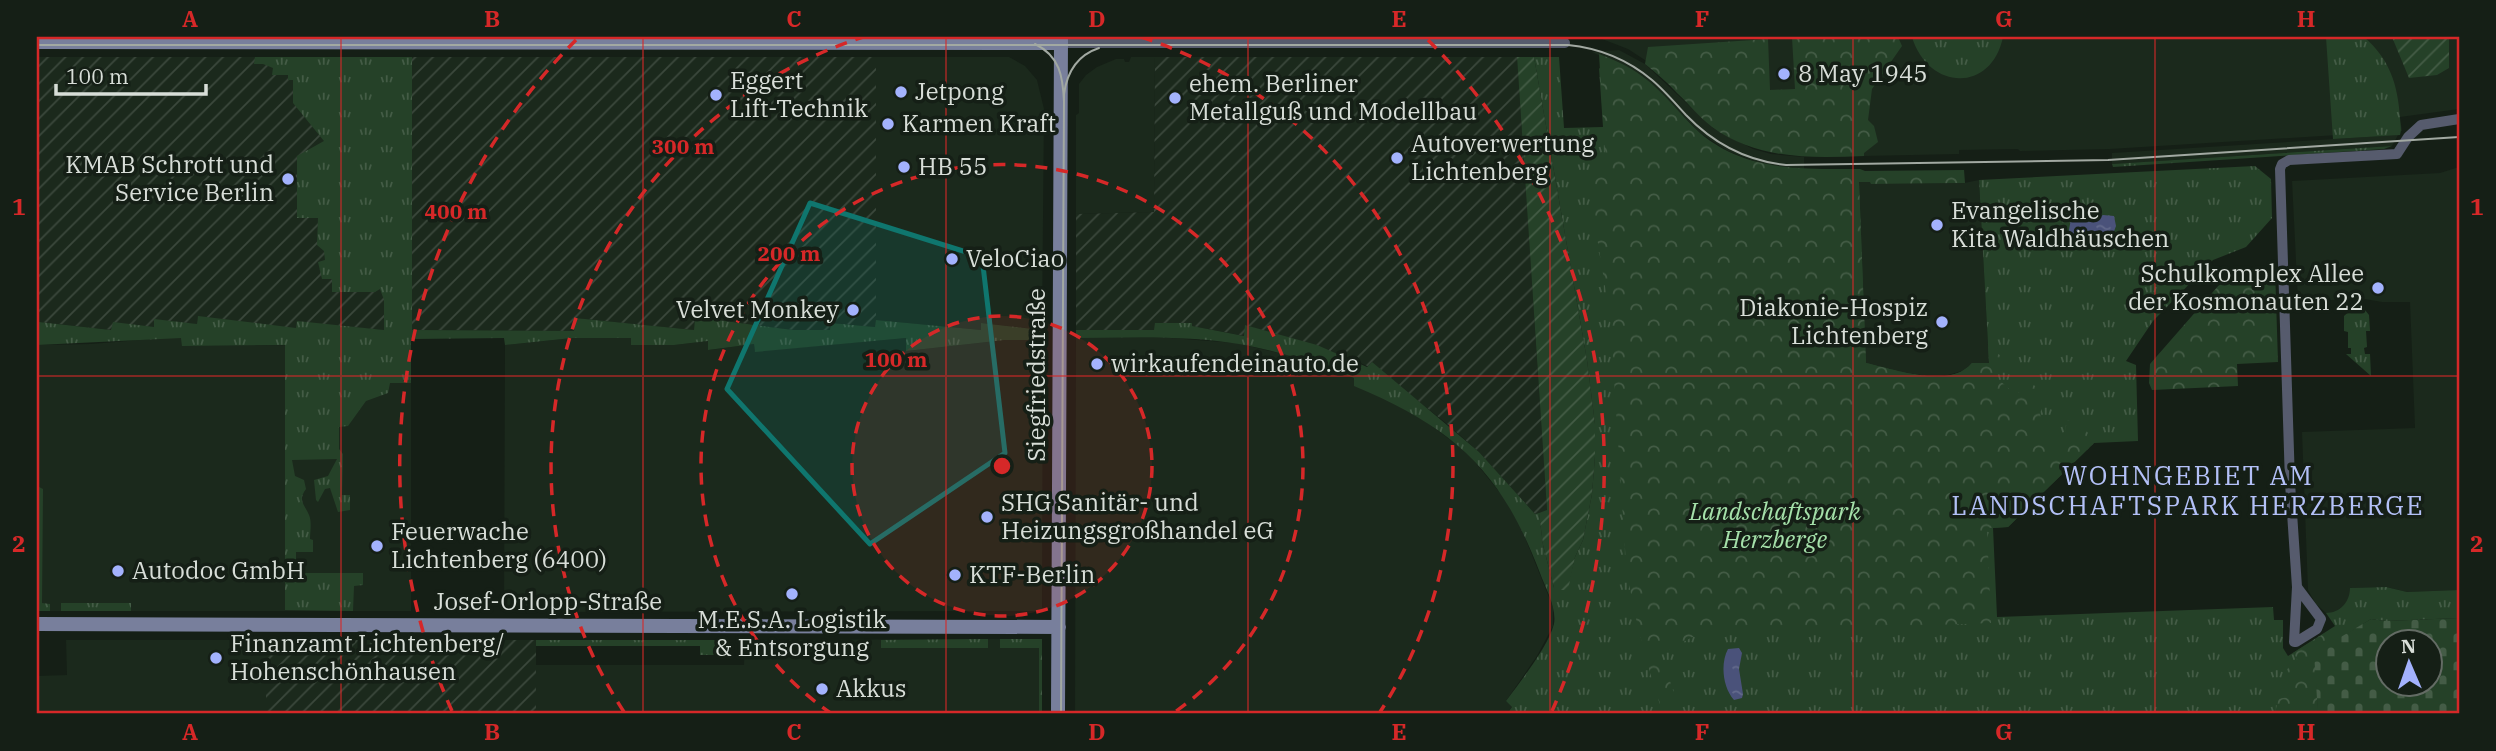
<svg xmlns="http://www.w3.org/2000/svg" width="2496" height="751" font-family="'IBM Plex Serif',serif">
  <defs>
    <pattern id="industrial-furrows" width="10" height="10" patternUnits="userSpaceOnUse" patternTransform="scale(1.75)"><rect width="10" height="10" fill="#1b291c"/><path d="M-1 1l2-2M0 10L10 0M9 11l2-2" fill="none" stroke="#3b483c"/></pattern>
    <pattern id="grass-tufts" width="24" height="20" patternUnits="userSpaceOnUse" patternTransform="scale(1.75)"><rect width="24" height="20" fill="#254128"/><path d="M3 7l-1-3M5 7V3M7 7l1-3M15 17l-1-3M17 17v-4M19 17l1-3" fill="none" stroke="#445c46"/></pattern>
    <pattern id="forest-crowns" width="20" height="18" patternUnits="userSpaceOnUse" patternTransform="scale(1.75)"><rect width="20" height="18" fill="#254128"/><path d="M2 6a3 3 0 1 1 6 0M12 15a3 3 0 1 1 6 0" fill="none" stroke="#445c46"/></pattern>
    <pattern id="cemetery-stones" width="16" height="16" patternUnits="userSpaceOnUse" patternTransform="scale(1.75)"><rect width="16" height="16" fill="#254128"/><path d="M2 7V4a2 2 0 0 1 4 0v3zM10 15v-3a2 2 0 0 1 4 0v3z" fill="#445c46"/></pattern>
    <pattern id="garden-furrows" width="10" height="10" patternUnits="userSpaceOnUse" patternTransform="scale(1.75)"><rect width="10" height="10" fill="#254128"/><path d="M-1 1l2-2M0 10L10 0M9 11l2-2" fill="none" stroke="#445c46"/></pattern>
    <pattern id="water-ripples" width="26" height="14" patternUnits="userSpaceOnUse" patternTransform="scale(1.75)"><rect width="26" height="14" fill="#4a527a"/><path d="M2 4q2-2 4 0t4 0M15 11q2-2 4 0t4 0" fill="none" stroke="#636a8c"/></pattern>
  </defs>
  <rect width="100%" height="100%" fill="#151f16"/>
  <!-- built -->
  <path fill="#1b291c" d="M1597,37H2459V109L2400,117L2402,131L2110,149L2020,151L2018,149L1959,150V154L1864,156V153L1651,64L1628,49Z
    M1619,50L1645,64L1713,128L1753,149L1771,154L1804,157V169L1765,165L1728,151L1700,133L1643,76L1592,52Z
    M876,57H1009L1025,66L1037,80L1044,109L1042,330L982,323L981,330L876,320Z
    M1131,57H1155L1154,212L1076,214V115L1079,113V84L1086,75L1097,67L1116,59H1124L1125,62H1129Z
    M2398,135L2392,146L2112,164V153Z
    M2459,167V590L2407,592L2386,587L2350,588V597L2344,606L2333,613H2326L2316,604L2308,590L2302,432L2415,428L2410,302H2382L2365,299L2298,301L2292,181L2440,173Z
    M1979,180L1989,363L1948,375L1934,377L1901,372L1866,363L1859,182L1871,181L1872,184L1964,183Z
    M163,338H182L183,346L411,344V611H37V345L91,344Z
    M572,338H631L632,345H674L708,341L709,350L754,344L755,351L907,338V351L1005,340H1043L1042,611L504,612L505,345Z
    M1076,338H1171L1236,343L1308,360L1354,378L1388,400L1417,415L1468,453L1505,499L1520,525L1553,607V626L1537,656L1506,701L1512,707L1507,714H1075Z
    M1042,639V714H536V665H744L745,640Z
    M66,640H266V714H37V676L67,675Z"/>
  <!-- industrial -->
  <path fill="url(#industrial-furrows)" d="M37,57H386L384,330L297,322V329L198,317L197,324L155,320L154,327L112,330L39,322V330H37Z
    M412,57H876V327L832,323L831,330H793L695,317L694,330L575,318L574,331L411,330Z
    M1155,57H1517L1547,511L1535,514L1479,452L1446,423L1381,372L1349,358L1245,325V336L1192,326L1155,323V330H1076V214L1154,212Z
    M266,640H536V714H266Z"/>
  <!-- grass -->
  <path fill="url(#grass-tufts)" d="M1912,37H2003C1991,94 1928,90 1912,37Z
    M2326,37H2364C2390,59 2398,86 2400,118C2400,124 2402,129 2400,135L2333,139Z
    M255,57H412V330L574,331L575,318L694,330L695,317L793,330H830L831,323L875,327L876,320L981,330V323L1042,330L1043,340H1005L906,351V338L755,352L754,344L708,350V341L674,345H631V338H572L505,345L504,338L411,339V383H390L388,393L366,401L348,426L339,427V449L343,454L342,495H350V510L338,512L330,488L325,489L318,502L316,500L314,480L328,476L337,459L292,460L295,476L304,480L306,489C297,501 305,505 309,515C312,522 310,532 310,539L313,540V552H296V573H363V585L354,586L353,611L285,610V345L182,346L181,338L37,345L39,322L111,330L113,322L154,327V319L197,324L198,316L296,328L297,321L384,330V300L380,289L375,292H332V279H322L318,262L325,260L324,251L317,245L318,218H297V156L324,141L293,103V80H288V75H272L273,68L263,64H254Z
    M1534,57H1559L1564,128L1603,127L1599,68L1724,165L1859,182L1866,363C1894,369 1950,390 1972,363H1989L1979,180L2255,166L2271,179L2272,218L2246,247L2213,260L2153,321L2126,361L2136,365L2138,441L2094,443L2008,527L1993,528L1997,617L2273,607L2274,620H2283V648L2288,656L2335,626L2326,613C2340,613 2350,602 2350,588L2386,587L2407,592L2459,590V618L2386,621L2371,619L2315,654L2318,714H1507L1512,707L1506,701C1520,682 1548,647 1554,624C1557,608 1545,587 1540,573C1501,470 1454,428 1354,386V378C1316,363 1279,351 1239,344C1186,335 1130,338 1076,338V330H1154L1155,323H1192V326L1244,336L1245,325L1317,345L1367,367L1372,362L1479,452L1535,514L1539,513L1543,545L1554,588L1567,590L1575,557L1583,540L1592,494L1595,456V424L1587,360Z
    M2392,146L2384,149L2113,167L2112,164Z
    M2352,309L2365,310L2369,315L2370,331H2366L2367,347L2364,348L2365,354H2370L2371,376L2346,354H2351V348H2348V332L2344,331V316Z
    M39,487L43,489L42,603L50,604V611H39Z
    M61,603H131V611H61Z
    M988,639V648H881V640Z
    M1000,639H1042V714H1039V648H1000Z
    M536,640H729V651L726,655H700V646H536Z"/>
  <!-- forest -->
  <path fill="url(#forest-crowns)" d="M1792,37H1898L1902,46L1872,89L1868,120L1874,126L1878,142L1864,153V156C1810,158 1758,160 1712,127C1699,117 1689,104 1677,93C1667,82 1656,73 1645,64L1648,47L1768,39L1770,90L1795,89Z
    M1599,54C1614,60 1629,66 1642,76C1664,92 1680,115 1700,133C1746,172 1803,169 1860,169L1865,171L1964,170L1965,183L1871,184L1870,182H1859L1866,363C1894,369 1950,390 1972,363H1989L1988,346L2001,356L1997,378L2017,396L2023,385L2030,383L2037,387L2044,400L2040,414L2047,440L2063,445L2067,420L2083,425L2094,443L2008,527L1987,528L1991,623L1698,634L1661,654L1681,714H1663C1647,665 1633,615 1626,564L1610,317L1588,182L1593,175L1606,169Z
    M2275,269L2278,362L2237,364L2238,386L2152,390L2149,383L2150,364L2219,285L2234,275Z
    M2325,633V645L2315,654L2318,714H2275L2278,699L2288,697L2291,692C2281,681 2284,666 2298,661L2293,653Z"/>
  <!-- cemetery -->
  <path fill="url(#cemetery-stones)" fill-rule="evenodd" d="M2459,618V714H2318L2314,653L2371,619L2386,621ZM2388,642H2430V684H2388Z"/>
  <!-- garden -->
  <path fill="url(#garden-furrows)" d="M2392,37H2449V68L2437,75L2409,78Z
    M1517,57H1534L1587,360L1595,424V456L1592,494L1583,540L1575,557L1568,590H1556L1554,588L1543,545L1539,513L1547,510Z"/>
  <!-- water -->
  <path fill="url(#water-ripples)" d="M2103,215L2114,216L2116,226L2113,234H2088L2072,243L2069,230L2071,219L2091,222Z
    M1739,648L1742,653L1739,669L1743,694L1742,698L1734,700C1723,688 1720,664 1728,649Z"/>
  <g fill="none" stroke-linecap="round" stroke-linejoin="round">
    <!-- street -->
    <path stroke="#565b6d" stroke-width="10" d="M1061,43H1565
      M2297,587L2321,619L2317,629L2296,642H2294L2297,587L2290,483L2280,169L2282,164L2289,160L2397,154L2408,137L2421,125L2459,119"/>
    <!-- secondary -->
    <path stroke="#787f9c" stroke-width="14" d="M37,42L1061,43
      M37,624L1059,627
      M1058,714L1061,37"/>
    <!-- tram -->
    <path stroke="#a2a9a2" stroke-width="2" d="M1035,44C1060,56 1063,77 1064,102
      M37,45H1568C1599,48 1628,60 1652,80C1664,90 1675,103 1686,115C1713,143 1747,161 1786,165L2108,160L2459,137
      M1061,714L1064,94C1067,72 1078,55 1099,48"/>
  </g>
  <!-- marked area -->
  <path fill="#0f766e" fill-opacity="0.2" stroke="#0f766e" stroke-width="5" stroke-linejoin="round" d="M810,203L982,257L1005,453L870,544L727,389Z"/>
  <!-- grid -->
  <path fill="none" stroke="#d62828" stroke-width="2" stroke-opacity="0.55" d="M341,37V714M643,37V714M946,37V714M1248,37V714M1550,37V714M1853,37V714M2155,37V714M37,376H2459"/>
  <!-- distance rings -->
  <circle cx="1002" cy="466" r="150" fill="#d62828" fill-opacity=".12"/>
  <g fill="none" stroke="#d62828" stroke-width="3.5" stroke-dasharray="12 9">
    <circle cx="1002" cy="466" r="150"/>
    <path d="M832 714A301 301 0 1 1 1172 714"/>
    <path d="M624 712A451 451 0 0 1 863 37M1141 37A451 451 0 0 1 1380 712"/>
    <path d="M452 711A602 602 0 0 1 576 40M1428 40A602 602 0 0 1 1552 711"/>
  </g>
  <!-- markers -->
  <g fill="#a3b2fd" stroke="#151f16" stroke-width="2.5">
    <circle cx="1784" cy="74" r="7"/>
    <circle cx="901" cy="92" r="7"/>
    <circle cx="716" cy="95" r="7"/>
    <circle cx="1175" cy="98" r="7"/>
    <circle cx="888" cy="124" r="7"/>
    <circle cx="1397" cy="158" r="7"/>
    <circle cx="904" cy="167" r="7"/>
    <circle cx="288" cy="179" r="7"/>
    <circle cx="1937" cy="225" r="7"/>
    <circle cx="952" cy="259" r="7"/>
    <circle cx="2378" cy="288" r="7"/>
    <circle cx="853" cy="310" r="7"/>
    <circle cx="1942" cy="322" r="7"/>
    <circle cx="1097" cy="364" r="7"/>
    <circle cx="987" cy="517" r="7"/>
    <circle cx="377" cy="546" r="7"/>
    <circle cx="118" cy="571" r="7"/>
    <circle cx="955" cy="575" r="7"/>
    <circle cx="792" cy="594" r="7"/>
    <circle cx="216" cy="658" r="7"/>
    <circle cx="822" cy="689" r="7"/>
  </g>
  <g text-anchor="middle" stroke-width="7" stroke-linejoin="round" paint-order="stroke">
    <!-- poi labels -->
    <g font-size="24" fill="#d8ded8" stroke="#151f16" text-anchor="start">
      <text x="1798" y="82">8 May 1945</text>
      <text x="730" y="89">Eggert<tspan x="730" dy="28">Lift-Technik</tspan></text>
      <text x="1189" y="92">ehem. Berliner<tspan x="1189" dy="28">Metallguß und Modellbau</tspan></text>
      <text x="915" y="100">Jetpong</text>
      <text x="902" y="132">Karmen Kraft</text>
      <text x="1411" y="152">Autoverwertung<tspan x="1411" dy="28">Lichtenberg</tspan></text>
      <text x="274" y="173" text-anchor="end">KMAB Schrott und<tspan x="274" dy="28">Service Berlin</tspan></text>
      <text x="918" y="175">HB 55</text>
      <text x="1951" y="219">Evangelische<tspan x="1951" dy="28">Kita Waldhäuschen</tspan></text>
      <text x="966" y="267">VeloCiao</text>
      <text x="2364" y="282" text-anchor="end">Schulkomplex Allee<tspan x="2364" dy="28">der Kosmonauten 22</tspan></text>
      <text x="1928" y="316" text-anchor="end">Diakonie-Hospiz<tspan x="1928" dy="28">Lichtenberg</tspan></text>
      <text x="839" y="318" text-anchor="end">Velvet Monkey</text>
      <text x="1111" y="372">wirkaufendeinauto.de</text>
      <text x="1001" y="511">SHG Sanitär- und<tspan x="1001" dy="28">Heizungsgroßhandel eG</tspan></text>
      <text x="391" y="540">Feuerwache<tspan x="391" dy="28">Lichtenberg (6400)</tspan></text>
      <text x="132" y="579">Autodoc GmbH</text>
      <text x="969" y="583">KTF-Berlin</text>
      <text x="792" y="628" text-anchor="middle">M.E.S.A. Logistik<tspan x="792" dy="28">&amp; Entsorgung</tspan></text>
      <text x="230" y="652">Finanzamt Lichtenberg/<tspan x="230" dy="28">Hohenschönhausen</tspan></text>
      <text x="836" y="697">Akkus</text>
    </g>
    <!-- street labels -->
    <g font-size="24" fill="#d8ded8" stroke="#151f16">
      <text transform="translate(1037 375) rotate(-90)" y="8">Siegfriedstraße</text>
      <text x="548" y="610">Josef-Orlopp-Straße</text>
    </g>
    <!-- park labels -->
    <g font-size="24" font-style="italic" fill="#a5e1aa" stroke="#151f16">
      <text x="1775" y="520">Landschaftspark<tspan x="1775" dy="28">Herzberge</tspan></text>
    </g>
    <!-- neighbourhood labels -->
    <g font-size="26" letter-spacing="2" fill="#b3c0f7" stroke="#151f16">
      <text x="2188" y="485">WOHNGEBIET AM<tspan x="2188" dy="30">LANDSCHAFTSPARK HERZBERGE</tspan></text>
    </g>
  </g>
  <circle cx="1002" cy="466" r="10" fill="#d62828" stroke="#151f16" stroke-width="3.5"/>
  <g font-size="21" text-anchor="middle" font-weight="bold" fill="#d62828" stroke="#151f16" stroke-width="7" stroke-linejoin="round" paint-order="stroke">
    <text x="683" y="154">300 m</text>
    <text x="456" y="219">400 m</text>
    <text x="789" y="261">200 m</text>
    <text x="896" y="367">100 m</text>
  </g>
  <!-- border -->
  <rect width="2496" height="751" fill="none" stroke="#151f16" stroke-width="77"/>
  <!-- north arrow -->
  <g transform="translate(2409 663) rotate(358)"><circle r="33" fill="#151f16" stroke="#636b64" stroke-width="2"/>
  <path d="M0-5L12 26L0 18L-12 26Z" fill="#a3b2fd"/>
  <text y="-10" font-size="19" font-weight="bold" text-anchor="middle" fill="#d8ded8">N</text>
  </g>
  <!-- scale -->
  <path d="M56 84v10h150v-10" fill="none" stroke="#d8ded8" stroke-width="3.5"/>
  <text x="66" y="84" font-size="21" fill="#d8ded8" stroke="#151f16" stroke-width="5" paint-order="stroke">100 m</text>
  <rect x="38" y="38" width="2420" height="674" fill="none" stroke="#d62828" stroke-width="2.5"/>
  <g font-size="23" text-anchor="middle" font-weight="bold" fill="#d62828">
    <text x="190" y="27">A</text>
    <text x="492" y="27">B</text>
    <text x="794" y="27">C</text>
    <text x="1097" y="27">D</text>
    <text x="1399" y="27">E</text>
    <text x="1702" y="27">F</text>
    <text x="2004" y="27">G</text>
    <text x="2306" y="27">H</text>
    <text x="19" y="215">1</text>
    <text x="2477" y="215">1</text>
    <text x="19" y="552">2</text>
    <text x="2477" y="552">2</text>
    <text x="190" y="740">A</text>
    <text x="492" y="740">B</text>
    <text x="794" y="740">C</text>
    <text x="1097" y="740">D</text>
    <text x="1399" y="740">E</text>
    <text x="1702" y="740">F</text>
    <text x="2004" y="740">G</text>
    <text x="2306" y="740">H</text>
  </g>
</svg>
